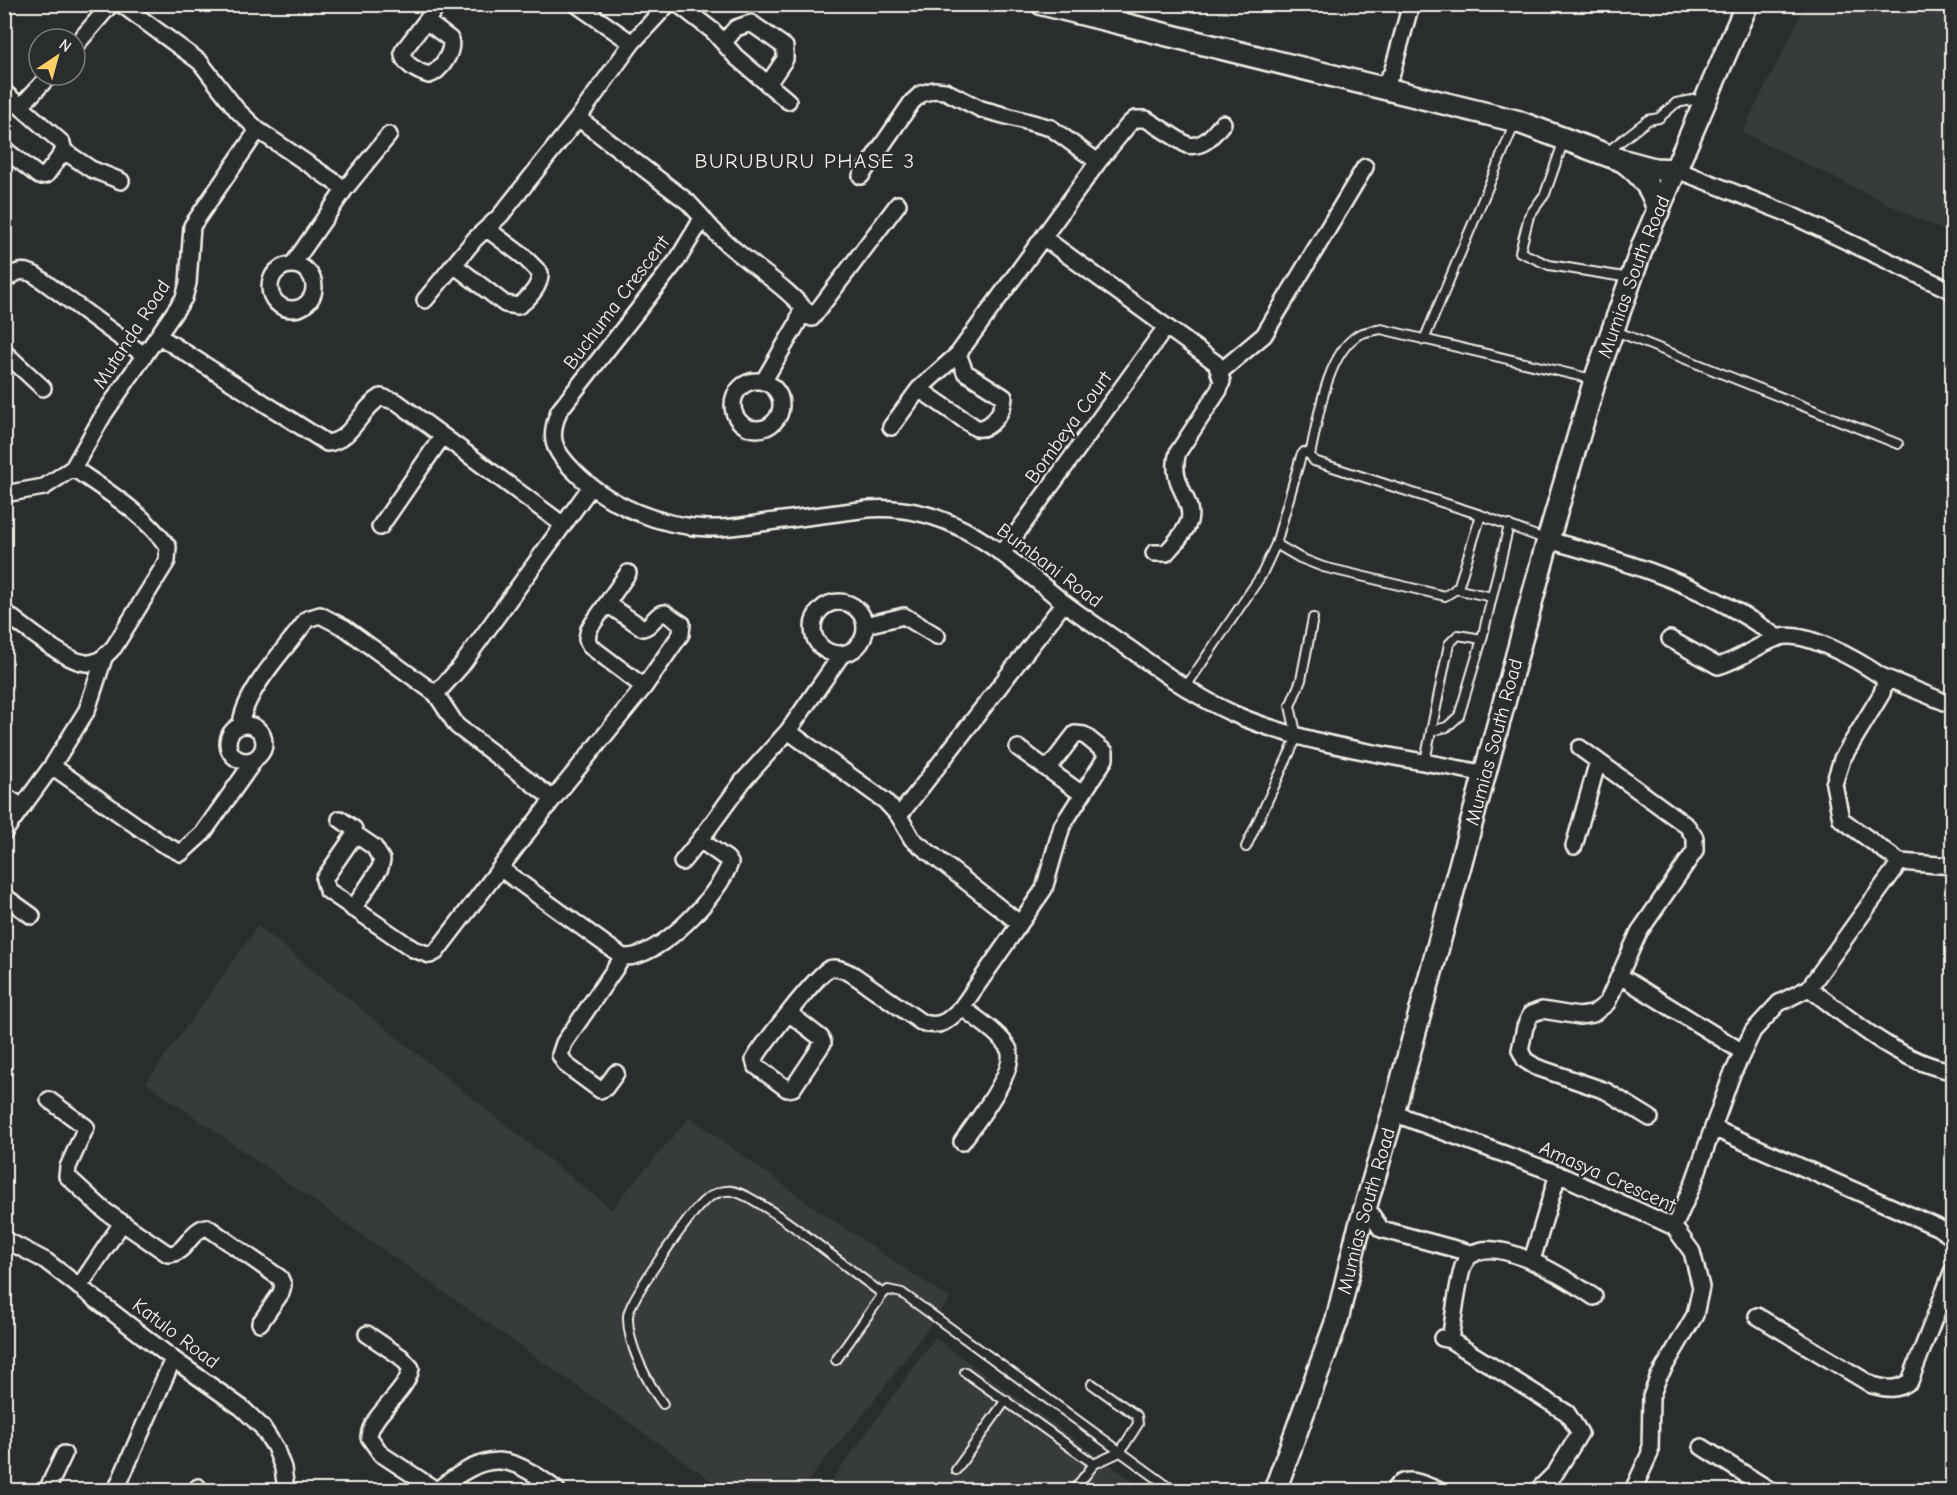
<svg xmlns="http://www.w3.org/2000/svg" width="1957" height="1495" font-family="'Comic Neue',sans-serif">
  <rect width="100%" height="100%" fill="#2a2d2e"/>
  <filter id="ink" filterUnits="userSpaceOnUse"><feTurbulence type="fractalNoise" baseFrequency=".0167" numOctaves="2"/><feDisplacementMap in="SourceGraphic" scale="12" xChannelSelector="R" yChannelSelector="G"/><feConvolveMatrix kernelMatrix="1 2 1 2 8 2 1 2 1" color-interpolation-filters="sRGB"/></filter>
  <g filter="url(#ink)">
    <!-- built -->
    <path fill="#373a3a" d="M1806,5H1952V235L1742,133Z
      M258,926L611,1209L690,1117L804,1200L950,1299L870,1406L800,1490H725L146,1083Z
      M935,1338L1145,1490H825Z"/>
    <g fill="none" stroke-linecap="round" stroke-linejoin="round">
      <!-- lane casing -->
      <g stroke="#f4f1e8" stroke-width="12">
        <path id="lane" d="M1564,140L1545,194L1529,216L1520,252L1549,265L1630,278
          M1607,152L1648,120L1659,118L1676,103L1704,98
          M1613,330L1898,444
          M1424,340L1515,123
          M1547,540L1481,515L1314,461L1310,455C1318,420 1326,355 1358,335C1365,331 1374,331 1381,329L1592,379
          M1276,544L1300,558L1323,567L1445,596L1458,588L1481,515
          M1455,589L1492,597
          M1185,688L1261,576L1276,544L1301,456L1304,452L1310,455
          M1431,731L1447,727L1459,716L1482,639L1509,525
          M1425,761L1449,644L1458,635L1482,639
          M1246,847L1297,737L1290,706L1301,680L1313,618
          M836,1360L883,1294L888,1290L902,1293L1173,1490
          M965,1372L1094,1464
          M663,1404C647,1382 627,1344 628,1316C629,1299 689,1216 703,1202C711,1195 722,1190 732,1191C760,1195 854,1274 883,1294
          M956,1470L1006,1400
          M1074,1490L1094,1464L1120,1452L1138,1424L1137,1416L1092,1384"/>
      </g>
      <!-- street casing -->
      <g stroke="#f4f1e8" stroke-width="20">
        <path id="street" d="M576,4L632,43
          M668,4L632,43L578,118L688,202L701,216L699,224L678,259L559,411C548,438 553,450 574,471C607,505 661,527 709,528C728,529 749,525 768,522C801,518 835,513 868,509C951,503 1003,554 1063,602C1084,618 1107,633 1130,649C1163,673 1196,697 1234,714C1313,748 1401,756 1485,774
          M678,4L713,31L736,57L788,101
          M426,21L450,39C454,51 441,71 429,75C418,72 401,63 403,51L439,4
          M724,42L736,28L751,23L785,47V59L768,84
          M75,46L111,4
          M1381,87L1392,73L1411,4
          M4,92L62,143L64,151L46,175L39,176L4,149
          M22,105L50,75
          M258,130L345,189L293,264
          M64,151L91,169L121,181
          M1677,170L1789,214L1952,291
          M861,176L912,102L921,94L934,90L945,91L981,109L1051,128L1098,162
          M345,189L389,135
          M701,216C732,257 781,278 812,318L800,314L797,324L763,382
          M1044,238L1216,363L1222,381L1219,390L1178,452C1168,483 1195,500 1189,521C1185,533 1174,544 1166,553H1154
          M270 287a22 22 0 1 1 44 0a22 22 0 1 1-44 0Z
          M454,265L505,304L518,306C528,300 541,285 540,273L523,256L487,229
          M4,281C15,272 22,268 35,275L144,355
          M425,300L475,239L500,216L578,118
          M812,318L898,204
          M159,336L327,443C352,441 360,409 381,397L397,402L562,524
          M4,352L43,388
          M1221,371L1264,335L1365,167
          M733 405a24 24 0 1 1 48 0a24 24 0 1 1-48 0Z
          M919,389L976,428C991,431 1004,410 1004,397L965,372L958,354
          M891,427L919,389L958,354L1098,162L1129,124L1135,119H1146L1187,145C1205,148 1212,135 1223,123
          M4,494L44,487L73,468L104,414L184,298L188,283L192,226L258,130L237,110L200,62L121,4
          M380,527L442,437
          M1548,540C1632,563 1707,586 1778,638
          M1003,552L1166,327
          M813 628a26 26 0 1 1 52 0a26 26 0 1 1-52 0Z
          M607,604L643,628C653,626 654,614 665,613L682,624L681,634L644,687
          M4,612C24,626 64,661 86,663C99,664 106,655 114,647L167,561L168,547C143,513 108,492 73,468
          M865,625L904,616L937,636
          M1670,639L1718,666C1740,660 1756,646 1777,638C1803,628 1859,661 1881,676L1885,682L1882,693L1842,759L1834,784L1841,819L1900,862L1952,866
          M1881,676L1952,705
          M228 743a18 18 0 1 1 36 0a18 18 0 1 1-36 0Z
          M241,726C242,695 284,650 303,625L307,619L320,615L345,628L436,694
          M788,731L842,654
          M1018,748L1082,794
          M1580,748L1687,826L1695,838V851L1639,932L1607,1003L1593,1014L1579,1016L1542,1010L1531,1014L1525,1027L1520,1050L1525,1060L1536,1067L1606,1091L1650,1118
          M52,766L161,843L181,853L203,833L256,758
          M4,795L22,807
          M553,799L644,687L590,646L587,639L589,629L628,573
          M899,816L912,839L1019,923
          M340,819L354,829L355,834L324,879L327,890L413,949L430,955L436,952L553,799L457,726L436,694L461,666L590,488
          M4,832L52,766L87,710L104,658
          M700,840L743,781L788,731L885,801L899,816L1064,603
          M1574,846L1598,761
          M501,869L623,957C659,960 719,895 730,863L727,859L700,840L682,862
          M4,896L32,916
          M353,909L380,868L382,860L374,847L355,834
          M1620,976L1741,1051
          M1809,988C1851,1020 1899,1062 1952,1071
          M962,1007C977,1020 998,1031 1008,1048C1020,1067 974,1125 962,1142
          M790,1014L821,1038L823,1043L793,1088L787,1089L756,1066L754,1060C761,1047 818,973 829,969C837,966 845,971 852,974L921,1022C940,1029 948,1021 962,1007L1044,889L1062,826L1105,759V752L1084,735L1075,734L1048,769
          M616,1073L605,1088L600,1090L566,1065L560,1055L564,1043L623,957
          M49,1100L86,1127L68,1167L67,1176L105,1211L168,1254C186,1255 190,1229 207,1227L280,1278L283,1285L281,1293L260,1323
          M1393,1113L1558,1174L1674,1227L1692,1252L1701,1287L1695,1315L1658,1378L1651,1397L1650,1453L1633,1490
          M1713,1128L1937,1227L1952,1237
          M1366,1207L1381,1229L1474,1254
          M1674,1227L1693,1184L1731,1077L1753,1031L1779,1003L1809,988L1900,862
          M4,1239L46,1261L173,1359L242,1408L262,1427L275,1447L283,1468L286,1490
          M1532,1260L1558,1174
          M79,1287L122,1223
          M1757,1316L1872,1385C1887,1389 1897,1391 1910,1381L1952,1272
          M367,1334L401,1357L411,1368C407,1393 370,1415 369,1437L381,1454L436,1490
          M1442,1338L1450,1340C1453,1323 1458,1277 1464,1264C1483,1223 1572,1282 1594,1297
          M1450,1340L1567,1413L1580,1433L1556,1472L1538,1490
          M1702,1447L1770,1490
          M47,1490L64,1454
          M116,1490L173,1359
          M196,1490L198,1487
          M437,1490C488,1452 505,1451 557,1490
          M1394,1490C1404,1473 1423,1484 1438,1490"/>
      </g>
      <!-- secondary casing -->
      <g stroke="#f4f1e8" stroke-width="26">
        <g id="secondary">
          <path d="M1042,4L1516,121L1623,161C1641,174 1654,191 1658,212"/>
          <path d="M1624,161L1654,169L1677,170"/>
          <path id="s1" d="M1275,1490L1337,1320L1357,1236L1393,1113L1548,540L1595,380L1643,245L1747,4"/>
        </g>
      </g>
      <!-- lane -->
      <use href="#lane" stroke="#2a2d2e" stroke-width="8"/>
      <!-- street -->
      <use href="#street" stroke="#2a2d2e" stroke-width="15"/>
      <!-- secondary -->
      <use href="#secondary" stroke="#2a2d2e" stroke-width="21"/>
    </g>
  </g>
  <g text-anchor="middle" stroke-width="4.5" stroke-linejoin="round" paint-order="stroke">
    <!-- street labels -->
    <g font-size="20" fill="#f4f1e8" stroke="#2a2d2e">
      <text dy="7" stroke="none"><textPath href="#s1" startOffset="1266">Mumias South Road</textPath></text>
      <text transform="translate(616 302) rotate(-53)" y="7">Buchuma Crescent</text>
      <text transform="translate(131 334) rotate(-57)" y="7">Mutanda Road</text>
      <text transform="translate(1068 427) rotate(-54)" y="7">Bombeya Court</text>
      <text transform="translate(1050 565) rotate(37)" y="7">Bumbani Road</text>
      <text dy="7" stroke="none"><textPath href="#s1" startOffset="780">Mumias South Road</textPath></text>
      <text transform="translate(1608 1176) rotate(24)" y="7">Amasya Crescent</text>
      <text dy="7" stroke="none"><textPath href="#s1" startOffset="294">Mumias South Road</textPath></text>
      <text transform="translate(176 1333) rotate(37)" y="7">Katulo Road</text>
    </g>
    <!-- neighbourhood labels -->
    <g font-size="21" letter-spacing="1.5" fill="#f4f1e8" stroke="#2a2d2e">
      <text x="805" y="168">BURUBURU PHASE 3</text>
    </g>
  </g>
  <!-- margin -->
  <rect width="1957" height="1495" fill="none" stroke="#2a2d2e" stroke-width="24"/>
  <rect x="12" y="12" width="1933" height="1471" fill="none" stroke="#f4f1e8" stroke-width="2" filter="url(#ink)"/>
  <!-- north arrow -->
  <g transform="translate(57 57) rotate(36)"><circle r="28" fill="#2a2d2e" stroke="#7b7b78" stroke-width="1.5"/>
  <path d="M0-4.5L10 22L0 15L-10 22Z" fill="#ffd166"/>
  <text y="-9" font-size="16" font-weight="bold" text-anchor="middle" fill="#f4f1e8">N</text>
  </g>
</svg>
